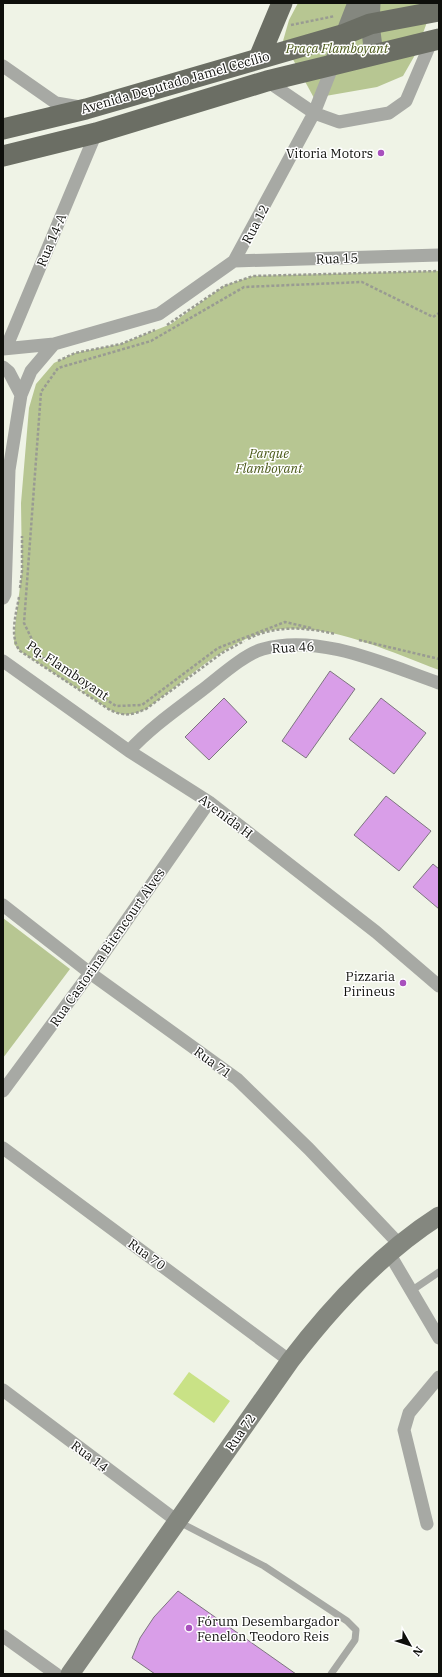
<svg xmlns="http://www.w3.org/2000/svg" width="442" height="1677" font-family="'IBM Plex Serif',serif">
  <rect width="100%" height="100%" fill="#eff3e6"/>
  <!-- green -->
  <path fill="#b7c692" d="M298,3H434L415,55L403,76L377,87L314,98L283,41L289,20Z
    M439,271V670C389,652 336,625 281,629C262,630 240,641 224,651C198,667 171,691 146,709C132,715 125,717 110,710L20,651L14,644L15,626L22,571L21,503L29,408L36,384L54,363L75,353L121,344L171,324L224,286L253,276Z
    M3,918L70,969L3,1058Z"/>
  <!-- water -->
  <path fill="#c9e286" d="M189,1372L230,1401L214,1423L173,1394Z"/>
  <!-- building -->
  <path fill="#d99ee8" stroke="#7d757f" d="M330,671L355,689L306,758L282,741Z
    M224,698L247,722L209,760L185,737Z
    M381,698L426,733L394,774L349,739Z
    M386,796L431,831L399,871L354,835Z
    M433,864L439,869V909L413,887Z
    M178,1591L296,1674H155L132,1658L140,1638L154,1617Z"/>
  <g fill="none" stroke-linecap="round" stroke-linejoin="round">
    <!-- path -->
    <path stroke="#999b92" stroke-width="2.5" stroke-dasharray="3 2" stroke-linecap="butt" d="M291,25L335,16
      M167,325L224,286L253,276L439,271
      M58,361L75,353L121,344L155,330
      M20,588L22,571V536
      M19,597C16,614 9,637 20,651L110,710C125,717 132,715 146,709L222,653L244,641
      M311,628L285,622L218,648L142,705L116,706L40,656L24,623L41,392L58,368L151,341L244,287L362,282L433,317L439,313
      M248,639C275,625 306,627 335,634
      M359,640L439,659"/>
    <!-- lane -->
    <path stroke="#a7a9a4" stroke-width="7" d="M411,1291L439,1272
      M179,1522L264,1566L347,1621L356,1630L355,1640L331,1674"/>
    <!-- street -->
    <path stroke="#a7a9a4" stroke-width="13" d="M3,66L56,103L80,107
      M267,81L314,113L339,122L389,113L406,101L432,40
      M234,261L439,255
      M6,348L96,133
      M3,349L54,344L159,314L234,261L314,113L333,65
      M3,367L9,372L21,395
      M3,598L5,594L9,470L21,395L31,371L54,344
      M3,661L129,751L209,802L376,932L439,986
      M129,751C150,728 176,710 201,691C217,679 244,654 263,649C319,633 387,665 439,683
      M3,905L90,973L237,1079L309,1149L400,1245
      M3,1091L90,973L209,802
      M3,1148L290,1361
      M389,1253L439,1338
      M3,1390L177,1521
      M427,1524L404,1430L409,1413L439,1377
      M3,1636L56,1674"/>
    <!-- secondary -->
    <path stroke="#84877f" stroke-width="19" d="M371,3L370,24L374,55
      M333,65L357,3
      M70,1674L290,1361C332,1306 381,1253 439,1216"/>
    <!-- primary -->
    <path stroke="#6b6e64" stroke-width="21" d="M259,58L282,3
      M3,129L86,109L345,34L370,24L439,11
      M3,156L96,133L267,81L439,39"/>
  </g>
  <!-- markers -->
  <g fill="#a850bd" stroke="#fff" stroke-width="1.5">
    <circle cx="381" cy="153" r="4"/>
    <circle cx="403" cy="983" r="4"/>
    <circle cx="189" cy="1628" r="4"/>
  </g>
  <g text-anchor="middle" stroke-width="3" stroke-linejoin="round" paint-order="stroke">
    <!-- park labels -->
    <g font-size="13" font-style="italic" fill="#4a5918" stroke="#fff">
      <text x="337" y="53">Praça Flamboyant</text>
      <text x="269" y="458">Parque<tspan x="269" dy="15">Flamboyant</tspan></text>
    </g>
    <!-- street labels -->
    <g font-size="13" fill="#0e0f0b" stroke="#fff">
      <text transform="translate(175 82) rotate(-16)" y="5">Avenida Deputado Jamel Cecílio</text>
      <text transform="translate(255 224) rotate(-62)" y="5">Rua 12</text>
      <text transform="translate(51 240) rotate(-67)" y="5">Rua 14-A</text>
      <text transform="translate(337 258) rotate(-2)" y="5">Rua 15</text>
      <text transform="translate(293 647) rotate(-3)" y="5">Rua 46</text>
      <text transform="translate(68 670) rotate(34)" y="5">Pq. Flamboyant</text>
      <text transform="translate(226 816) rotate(37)" y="5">Avenida H</text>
      <text transform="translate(107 947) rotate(-55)" y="5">Rua Castorina Bitencourt Alves</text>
      <text transform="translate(213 1062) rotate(36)" y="5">Rua 71</text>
      <text transform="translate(147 1254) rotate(36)" y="5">Rua 70</text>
      <text transform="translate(240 1432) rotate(-55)" y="5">Rua 72</text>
      <text transform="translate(90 1456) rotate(37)" y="5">Rua 14</text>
    </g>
    <!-- poi labels -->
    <g font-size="13" fill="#0e0f0b" stroke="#fff" text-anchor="end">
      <text x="373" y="158">Vitoria Motors</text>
      <text x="395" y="981">Pizzaria<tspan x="395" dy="15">Pirineus</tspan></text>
      <text x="197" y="1626" text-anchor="start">Fórum Desembargador<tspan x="197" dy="15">Fenelon Teodoro Reis</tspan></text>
    </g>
  </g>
  <!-- border -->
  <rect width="442" height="1677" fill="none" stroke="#0e0f0b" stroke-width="8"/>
  <!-- north arrow -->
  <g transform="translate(410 1645) rotate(129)" stroke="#ffffff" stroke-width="3" paint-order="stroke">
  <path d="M0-3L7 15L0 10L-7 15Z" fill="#0e0f0b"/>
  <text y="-6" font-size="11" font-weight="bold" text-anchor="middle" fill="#0e0f0b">N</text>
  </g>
</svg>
